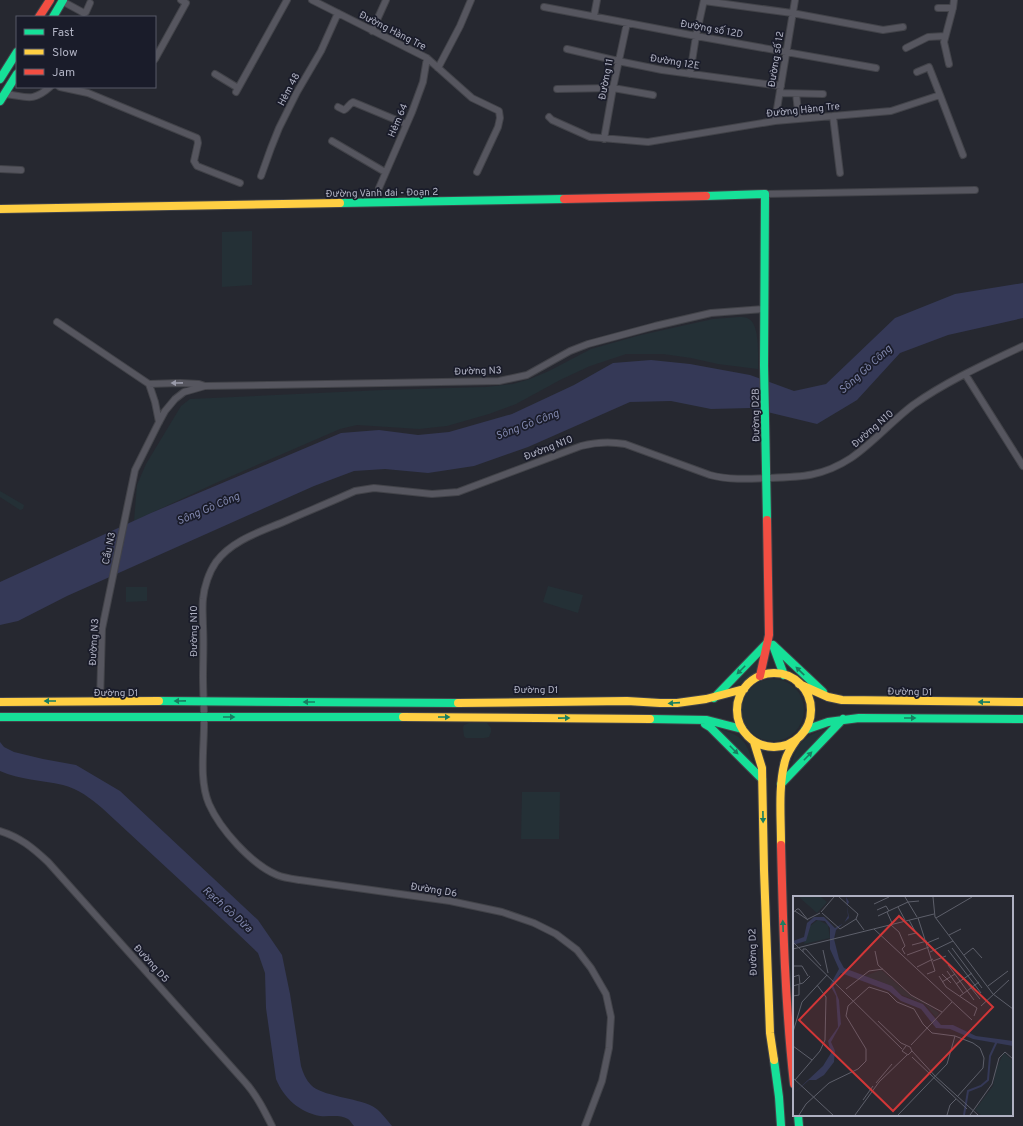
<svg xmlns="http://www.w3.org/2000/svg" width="1023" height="1126" font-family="Overpass,sans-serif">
  <rect width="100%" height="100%" fill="#262830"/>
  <!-- green -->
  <path fill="#243036" d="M252,231V285L222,287V232Z
    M739,317C742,317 746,317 749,319C760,325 758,357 758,369L718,364L691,358L663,354H626L590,366L560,380L516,404L489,414L447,426L419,429L357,425L340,429L218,482L134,521L137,485L146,464L181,406L190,399L383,390L486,387L513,384L530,379L549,371L591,349L641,335L713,319Z
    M0,491L24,505L23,509L20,510L0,497Z
    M548,586L583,595L578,613L543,602Z
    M126,587H147V601L126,602Z
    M764,651C762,656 761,664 757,669C751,679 737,686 726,688Z
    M742 710a31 31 0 1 1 62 0a31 31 0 1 1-62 0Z
    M469,723H487L491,728V732L489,737L484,738H466L464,736L463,728L464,725Z
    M717,728C745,737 745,740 755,767Z
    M829,728L792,765C796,742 808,734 829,728Z
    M522,792H560L559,839H521Z"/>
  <!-- water -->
  <path fill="#353957" d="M1023,283V318L948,335L900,353L857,400L817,424L750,408L711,409L671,401L630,402L528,447L474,466L428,473L385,469L354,471L314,486L67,596L18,621L0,625V582L151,513L341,433L379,430L418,435L449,432L512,414L574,385L613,363L651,360L690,364L750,375L794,391L826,384L895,318L955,294Z
    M0,742L4,747L14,752L43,759L76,765L120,791L258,920L282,955L290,994L301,1066C303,1073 306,1080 311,1085C321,1096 357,1098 372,1106C380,1110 386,1119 392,1126H354C352,1124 350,1120 348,1119C339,1114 329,1117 320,1116C299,1112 284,1098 276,1079L266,1008L265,973L258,953L235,931L102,808C90,798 79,789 63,785C41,780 20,780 0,771Z"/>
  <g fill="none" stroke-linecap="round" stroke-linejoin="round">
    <!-- street casing -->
    <g stroke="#424349" stroke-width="8">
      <path id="street" d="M312,0L427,58L472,98L499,111L500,118L498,127L477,172
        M62,1L84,13L86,12L90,3
        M704,1L792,13L883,30L903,27
        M544,7L696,36L876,68
        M938,8H953
        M594,16L597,0
        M372,31L386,0
        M906,48L928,37L945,36
        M567,49L618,61L662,70L781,86
        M155,59L186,3L181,0
        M949,64L944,42L953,8L954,0
        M438,68L460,26L471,0
        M917,72L929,67L940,95
        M215,74L238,88
        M690,74L696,36L704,0
        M60,87L88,93L197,138L198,143L194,161L197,166L240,183
        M557,89L613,88L653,95
        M236,92L287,0
        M780,93L823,94
        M5,94C26,96 32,103 50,87
        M796,94L799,119
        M338,107L344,110C348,108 349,104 353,102L406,124
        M833,116L840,173
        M549,117L552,120L590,137L648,142L775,121L891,111L940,95L963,155
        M775,121L795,0
        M604,139L613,88L627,23
        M332,141L385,172
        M0,169L21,170
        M261,176L271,148L279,128L297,92L321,51L338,13
        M379,188L412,112L423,82L427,58
        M765,194L975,190
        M57,322L149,384L180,383L199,384L205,386
        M965,374L1023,466
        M149,384L155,402L159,422
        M100,702L102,629L135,470L159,422L165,411L175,399L184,392L205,386L499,381L527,375L570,351L588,344L655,326L711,313L764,309
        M0,831C20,837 33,848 48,862L244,1081C256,1094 264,1110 272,1126
        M585,1126L602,1081L609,1048L611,1017L606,994L591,968L577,950L556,934L534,923L502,912L450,901L300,880C293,879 284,878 277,875C251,864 220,829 209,804C198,778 205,744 204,717C204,704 203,691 203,677C203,660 204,643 203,626C203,617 202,608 203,599C204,587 209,572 216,562C233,539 263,531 288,520C311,510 333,501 355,491L374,488L432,494L458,492L581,446C596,442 609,441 625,444L710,475C729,480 747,479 767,478C800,477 822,477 851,458C873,443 892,421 913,405C947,381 985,364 1023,346"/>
    </g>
    <!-- fast casing -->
    <g stroke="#424349" stroke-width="10">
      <path id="fast" d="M53,17L63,0
        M0,79L17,52
        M0,101L17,74
        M706,196L765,194L764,366L767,520
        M340,203L564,199
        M773,645L823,692
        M774,648L784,675
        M714,698L768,642
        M159,701L458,703
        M0,717H403
        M650,719L707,720L742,729
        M705,724L710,727L762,779
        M805,730L828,722L859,718L1023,719
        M781,784L843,719
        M774,1060L779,1097L781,1126
        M798,1115L799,1126"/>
    </g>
    <!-- slow casing -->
    <g stroke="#424349" stroke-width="10">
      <path id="slow" d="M0,209L340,203
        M737 710a37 37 0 1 1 74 0a37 37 0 1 1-74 0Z
        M799,684L828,697L842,700L1023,702
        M0,702L159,701
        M458,703L627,701L660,703H677L706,699L744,689
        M403,717L650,719
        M754,742L762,768L764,870L770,1033L774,1060
        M781,845C781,817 778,787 785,761C787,753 792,746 797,739"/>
    </g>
    <!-- jam casing -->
    <g stroke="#424349" stroke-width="10">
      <path id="jam" d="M39,17L50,0
        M564,199L706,196
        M760,676L769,635L767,520
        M781,845C783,925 785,1004 794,1084"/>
    </g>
    <!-- street -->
    <use href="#street" stroke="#56565f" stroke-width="6"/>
    <!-- fast -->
    <use href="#fast" stroke="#16e098" stroke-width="8"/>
    <!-- slow -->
    <use href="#slow" stroke="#ffcf43" stroke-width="8"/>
    <!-- jam -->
    <use href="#jam" stroke="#f24e42" stroke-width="8"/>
  </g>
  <!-- one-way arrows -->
  <defs><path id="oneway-solid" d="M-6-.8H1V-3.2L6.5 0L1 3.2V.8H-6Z"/></defs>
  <use fill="#999aa9" href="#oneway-solid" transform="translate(177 383) rotate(179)"/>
  <g fill="#187e61">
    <use href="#oneway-solid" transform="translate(741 670) rotate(135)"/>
    <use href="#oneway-solid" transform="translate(800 671) rotate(-136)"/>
    <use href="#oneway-solid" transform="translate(50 701) rotate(-180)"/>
    <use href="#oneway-solid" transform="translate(180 701) rotate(179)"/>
    <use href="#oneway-solid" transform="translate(309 702) rotate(-180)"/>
    <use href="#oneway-solid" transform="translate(984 702) rotate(-179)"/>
    <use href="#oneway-solid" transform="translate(674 703) rotate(176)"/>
    <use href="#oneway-solid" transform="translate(229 717)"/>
    <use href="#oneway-solid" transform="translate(444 717)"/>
    <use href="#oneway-solid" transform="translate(564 718) rotate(-1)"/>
    <use href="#oneway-solid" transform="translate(910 718)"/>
    <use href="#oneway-solid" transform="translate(734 750) rotate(45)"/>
    <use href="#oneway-solid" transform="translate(808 756) rotate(-46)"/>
    <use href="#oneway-solid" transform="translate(763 817) rotate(89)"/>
    <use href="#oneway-solid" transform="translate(783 926) rotate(-92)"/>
  </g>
  <g text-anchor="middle" stroke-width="3.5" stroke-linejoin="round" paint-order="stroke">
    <!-- street labels -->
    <g font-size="10" fill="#afb1c2" stroke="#1a1c2a">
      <text transform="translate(712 28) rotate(10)" y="4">Đường số 12D</text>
      <text transform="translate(393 30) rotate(27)" y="4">Đường Hàng Tre</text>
      <text transform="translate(775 59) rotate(-81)" y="4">Đường số 12</text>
      <text transform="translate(675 61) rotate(9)" y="4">Đường 12E</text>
      <text transform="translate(605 79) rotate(-79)" y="4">Đường 11</text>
      <text transform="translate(288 89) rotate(-62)" y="4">Hẻm 48</text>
      <text transform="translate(803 109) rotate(-6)" y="4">Đường Hàng Tre</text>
      <text transform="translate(397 120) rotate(-67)" y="4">Hẻm 64</text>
      <text transform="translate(382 192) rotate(-1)" y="4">Đường Vành đai - Đoạn 2</text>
      <text transform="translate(478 370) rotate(-2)" y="4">Đường N3</text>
      <text transform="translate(755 415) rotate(-91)" y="4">Đường D2B</text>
      <text transform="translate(872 428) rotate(-41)" y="4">Đường N10</text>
      <text transform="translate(548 447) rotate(-21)" y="4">Đường N10</text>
      <text transform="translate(108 548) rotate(-78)" y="4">Cầu N3</text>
      <text transform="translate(193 631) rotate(-90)" y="4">Đường N10</text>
      <text transform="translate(93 642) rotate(-87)" y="4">Đường N3</text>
      <text x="536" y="693">Đường D1</text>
      <text transform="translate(910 691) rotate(1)" y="4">Đường D1</text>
      <text x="116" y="696">Đường D1</text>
      <text transform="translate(434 889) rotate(9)" y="4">Đường D6</text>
      <text transform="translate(752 952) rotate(-92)" y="4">Đường D2</text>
      <text transform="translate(152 963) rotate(48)" y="4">Đường D5</text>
    </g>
    <!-- water labels -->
    <g font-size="11" font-style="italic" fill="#8087ad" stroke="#1a1c2a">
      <text transform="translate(865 369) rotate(-42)" y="4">Sông Gò Công</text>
      <text transform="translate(527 424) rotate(-21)" y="4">Sông Gò Công</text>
      <text transform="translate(208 508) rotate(-23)" y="4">Sông Gò Công</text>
      <text transform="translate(228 909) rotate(42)" y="4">Rạch Gò Dừa</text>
    </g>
  </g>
  <!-- overview -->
  <g transform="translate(793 896)">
    <rect width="220" height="220" fill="#262830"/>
    <path d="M6,1H28L34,6L24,17ZM25,24L35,29L37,42L11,48L17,30ZM88,74L118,100L129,105L146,117L143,121L132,108L109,99L99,90L72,80ZM211,157L220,165V217L218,219H188L182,214L200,190L203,173Z" fill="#243036"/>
    <path d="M53,1L56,6L54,10L56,22L43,34L41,43L46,63L51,72L99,90L109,100L130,108L148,129H160L183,140L220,145V150L180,143L157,133L143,132L128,113L108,105L96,95L48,77L40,89L46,104L48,128L38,146L42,155L41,166L31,179L23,184H16L0,198L30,170L38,157L35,145L45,131L43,100L37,89L46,73L37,53V32L32,25L23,24L18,28L13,45L0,49V45L11,41L14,27L21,21H31L42,32L51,27L55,20Z" fill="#353957"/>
    <path fill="none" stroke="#353957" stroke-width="2" d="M171,219L175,195L188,190L195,184L197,160L204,145"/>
    <path fill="none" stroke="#5d5f6a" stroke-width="1" d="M112,1L124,21M140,1L142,21L200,98L220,113M81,8L96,1M105,11L112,24M84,14L93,10L96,15M0,16L2,15L4,13H6L15,24L2,15M28,16L41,1M94,16L99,27M29,17L47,33L63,23L65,18L46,1M85,20L115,6L126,5M125,22L142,75L134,78M143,22L179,1M15,23L27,17M63,23L71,34M98,29L106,36L112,50L109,53L112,58M81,33L179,124M115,39L123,37L116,24M156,39L168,33M0,46L109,153M134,47L146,42M119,49L134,45M159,52L189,92M0,53L141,18M30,54L35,77M155,54L188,97M82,55L85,69L118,99L149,116M10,56V53H13L28,70M137,56L160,45M114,59L136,51M171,59L180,52L189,62M140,65L153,60M155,69L181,104M0,70H9L15,80M124,71L140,63M154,75L170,97M149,78L158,87M146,80L153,91L184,112L181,120M0,81L6,79L7,88M171,83L187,103M149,86L162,78M163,88L179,77M0,90L10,87L17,80L15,82M195,90L215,75M53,93L76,75L90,73M0,100L6,99V89M167,100L186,86M188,110L216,84M85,125L108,147L117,151L119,155L115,159L109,155L113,150M0,136L9,106L34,79M118,149L159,106M0,150L19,164M119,155L142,180L185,219M119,161L174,213M0,182L40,219M2,184L27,155L32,144L33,101L24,89M83,187L99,168M70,204L80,190M6,219L13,208L36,187L65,173L73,165V153L53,120L55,110L76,91L95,97L104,106L121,113L130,128L139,137L162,140L180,147L187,152L191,162L190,172L164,201M62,219L86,186L114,159M105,219L154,168L162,140M154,219L157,209L163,203M177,219L199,188L206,162L212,156L220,163"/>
    <path fill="#d23637" fill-opacity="0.15" stroke="#d23637" stroke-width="2" d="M106,20L200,111L100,215L6,124Z"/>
    <rect width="220" height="220" fill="none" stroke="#afb1c2" stroke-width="2"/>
  </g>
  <!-- legend -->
  <rect x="16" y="16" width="140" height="72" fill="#1a1c2a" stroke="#565867"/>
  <rect x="24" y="29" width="20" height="6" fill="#16e098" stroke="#565867"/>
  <text x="52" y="36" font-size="12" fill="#afb1c2">Fast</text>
  <rect x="24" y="49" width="20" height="6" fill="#ffcf43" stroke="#565867"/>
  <text x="52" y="56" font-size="12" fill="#afb1c2">Slow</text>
  <rect x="24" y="69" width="20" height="6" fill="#f24e42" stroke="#565867"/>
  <text x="52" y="76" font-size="12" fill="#afb1c2">Jam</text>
</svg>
